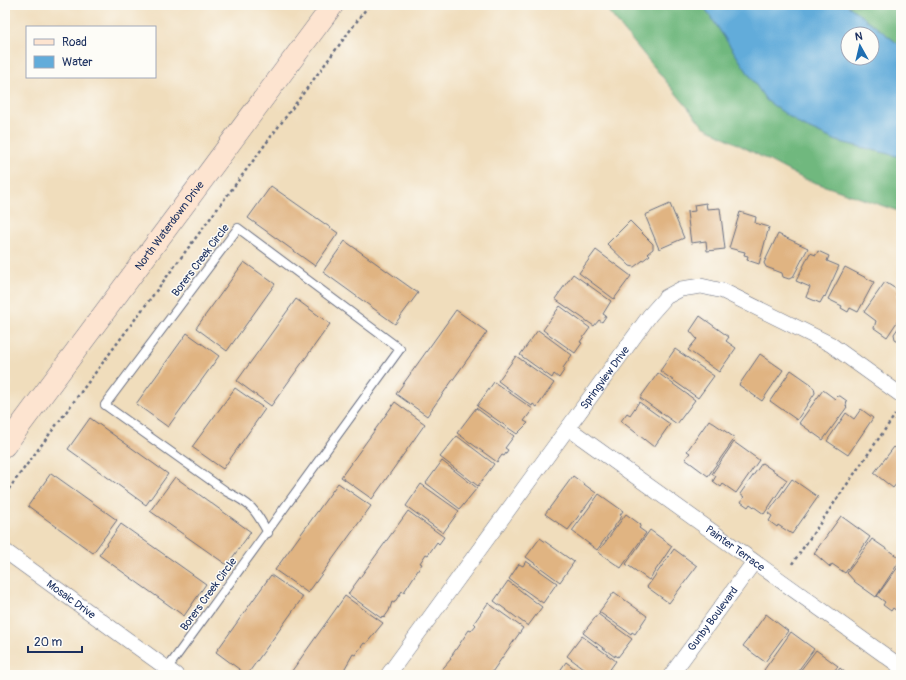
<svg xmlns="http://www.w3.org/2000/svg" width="906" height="680" font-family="Pangolin,sans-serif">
  <rect width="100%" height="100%" fill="#fdfcf7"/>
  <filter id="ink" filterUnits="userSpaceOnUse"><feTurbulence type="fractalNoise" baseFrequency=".025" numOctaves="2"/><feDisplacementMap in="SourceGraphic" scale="8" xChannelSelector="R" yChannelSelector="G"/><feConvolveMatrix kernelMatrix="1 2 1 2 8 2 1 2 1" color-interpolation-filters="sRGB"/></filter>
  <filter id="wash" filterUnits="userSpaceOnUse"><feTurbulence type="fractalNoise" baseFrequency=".012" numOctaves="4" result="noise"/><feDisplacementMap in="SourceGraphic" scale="16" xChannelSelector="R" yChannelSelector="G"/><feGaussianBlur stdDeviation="0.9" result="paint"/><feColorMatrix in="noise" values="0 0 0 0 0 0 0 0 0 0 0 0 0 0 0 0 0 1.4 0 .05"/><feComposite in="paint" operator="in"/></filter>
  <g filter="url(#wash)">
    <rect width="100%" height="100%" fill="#f0ddbc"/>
    <!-- forest -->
    <path fill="#70b87e" stroke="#46746e" d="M603,5H703L766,100L801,125L837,141L901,157V212L802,178L703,126Z
      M847,5H901V46Z"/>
    <!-- water -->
    <path fill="#62acda" stroke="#3e6e9c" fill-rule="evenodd" d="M703,5H847L901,46V157L837,141L801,125L766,100ZM848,34H872V58H848Z"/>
    <g id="blocks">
      <!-- building -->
      <path fill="#e0b482" d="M271,186L338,233L315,266L248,218Z
        M706,203L707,209L720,208L725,249L707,251L706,241L691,243L687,212L695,211L694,205Z
        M670,204L684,238L659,249L645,215Z
        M740,212L756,217L755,223L769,227L759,264L747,260L748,256L744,255L745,252L729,248Z
        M630,221L653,244V249L648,253L650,255L634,267L630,266L607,244Z
        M778,234L808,248L793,277L789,279L783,277L782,273L766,267L764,263Z
        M345,241L418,293L395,324L323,272Z
        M596,250L631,276L614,299L579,273Z
        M818,251L829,256L827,261L839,266L825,297L824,296L820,303L806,297L810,287L796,281L810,253L816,255Z
        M244,262L275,284L227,351L196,328Z
        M845,267L874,282L858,312L850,308L848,312L841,308L842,306L828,299Z
        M573,274L611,301L603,314L606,316L602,322L599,320L594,326L555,299Z
        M885,282L899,291L896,296L901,299V316L887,337L874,328L876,321L864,312Z
        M296,299L330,324L271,406L237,381Z
        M560,306L590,328L580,342L582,343L575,353L543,330Z
        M456,310L487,332L427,416L396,394Z
        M700,316L729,337L726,341L736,348L719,372L688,350L697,339L690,331Z
        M901,324V343L895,339L894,334Z
        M538,330L572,355L563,368L565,369L559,378L554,374L552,378L520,355Z
        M187,333L219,356L168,427L136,404Z
        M675,349L714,376L698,398L660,371Z
        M760,354L783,370L762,401L739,385Z
        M516,356L554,383L537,407L533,404L532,406L498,381Z
        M791,370L811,384L810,385L814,388L815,393L797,420L770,401Z
        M658,373L695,400L677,424L640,398Z
        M494,382L533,409L524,421L528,423L517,434L477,406Z
        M235,388L265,409L223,469L192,447Z
        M823,390L835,399L838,396H840L847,401L846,406L847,407L823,440L799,423Z
        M395,402L425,424L372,499L341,477Z
        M639,402L670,424L654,447L621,421L627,413L630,415Z
        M476,408L514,436L505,448L508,450L504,456L502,455L497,462L457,433Z
        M861,409L873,418L848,455L827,441L846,413L854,419Z
        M90,418L168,474L146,505L68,449Z
        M709,420L735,438L708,476L685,459L690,453L687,451Z
        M457,436L494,464L478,486L440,457Z
        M734,442L759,460L736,493L723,484L721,487L713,481L716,476L712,474Z
        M894,447L900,451L901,450V478L893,488L874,473Z
        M442,461L477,488L460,509L426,483Z
        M762,463L787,480L764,514L750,504L748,507L741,502L744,497L740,494Z
        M51,473L117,520L93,553L28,506Z
        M573,476L596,493L568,530L545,514Z
        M175,477L251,532L227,565L150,511Z
        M792,479L818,497L792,534L778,525L777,527L769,521L772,516L768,513Z
        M338,483L371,506L308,593L275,570Z
        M421,484L459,511L443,533L406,506Z
        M599,494L623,511L620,515L622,516L597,550L572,531Z
        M408,511L444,537L439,544L437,542L428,555L426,554L420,563L422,564L404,592L402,591L394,603L392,602L389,611L384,618L382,616L381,618L348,594Z
        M626,514L641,525L639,528L646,533L621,568L598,552Z
        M841,516L870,537L845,573L832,564L830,567L814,553Z
        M121,524L206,584L184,616L99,555Z
        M650,530L672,546L649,580L626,564Z
        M540,538L574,562L560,582L526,557Z
        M872,539L901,559L876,597L855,582L847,573Z
        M674,549L697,566L669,603L647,587Z
        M526,561L557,583L543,603L509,579L519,564L523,566Z
        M901,563V614L893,608L891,611L883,605L885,602L877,596Z
        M271,575L303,597L247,675L216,652Z
        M508,581L542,607L528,626L494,601Z
        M614,592L647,616L635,634L632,632L631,634L599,612Z
        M345,596L383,623L366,644L364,643L355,655L353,654L341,675H289Z
        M488,603L523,628L490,675H437L451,659L450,658L469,630L471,631L476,625L474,623Z
        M598,614L632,639L618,657L615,655V657L583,633Z
        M766,614L788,631L765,662L743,646Z
        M791,632L814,649L795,675H770L764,670Z
        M582,636L616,661L606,675H592L567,656Z
        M816,650L838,666L831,675H797Z
        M566,662L583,675H557Z
        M840,668L848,675H835Z"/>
    </g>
  </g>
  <g filter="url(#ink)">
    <use href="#blocks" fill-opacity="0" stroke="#666c7f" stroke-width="1"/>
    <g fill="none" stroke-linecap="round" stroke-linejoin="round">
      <!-- service casing -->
      <g stroke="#666c7f" stroke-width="10">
        <path id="service" d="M167,669L400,349L238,228L105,405L227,492C251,504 255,509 268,533"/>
      </g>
      <!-- minor casing -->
      <g stroke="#666c7f" stroke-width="16">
        <g id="minor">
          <path id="s1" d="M568,428L897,664L901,670"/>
          <path id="s2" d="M5,551L176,675"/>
          <path id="s3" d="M388,675L650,315L666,297L681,289L701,286L723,291L830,344L901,395"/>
          <path id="s4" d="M671,675L754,562"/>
        </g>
      </g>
      <!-- secondary casing -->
      <g stroke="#666c7f" stroke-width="22">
        <g id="secondary">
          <path id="s5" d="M5,446L333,5"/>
        </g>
      </g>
      <!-- path -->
      <path stroke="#666c7f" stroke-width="2.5" stroke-dasharray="3 3" stroke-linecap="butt" d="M5,494L369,5
        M792,564L895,415"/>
      <!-- service -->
      <use href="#service" stroke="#fff" stroke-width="8"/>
      <!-- minor -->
      <use href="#minor" stroke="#fff" stroke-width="15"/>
      <!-- secondary -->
      <use href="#secondary" stroke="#fde4d0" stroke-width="21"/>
    </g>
  </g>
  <g text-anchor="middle" stroke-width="3" stroke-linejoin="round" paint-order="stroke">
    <!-- street labels -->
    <g font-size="11" fill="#1b2f5e" stroke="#fdfcf7">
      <text dy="4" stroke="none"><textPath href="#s5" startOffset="275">North Waterdown Drive</textPath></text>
      <text transform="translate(200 260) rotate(-53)" y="4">Borers Creek Circle</text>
      <text dy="4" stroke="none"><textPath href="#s3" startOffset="368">Springview Drive</textPath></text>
      <text dy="4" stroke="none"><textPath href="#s1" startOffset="206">Painter Terrace</textPath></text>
      <text transform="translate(208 594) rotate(-54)" y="4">Borers Creek Circle</text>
      <text dy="4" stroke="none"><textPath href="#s2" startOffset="82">Mosaic Drive</textPath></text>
      <text dy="4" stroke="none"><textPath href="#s4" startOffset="70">Gunby Boulevard</textPath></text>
    </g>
  </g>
  <!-- margin -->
  <rect width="906" height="680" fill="none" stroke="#fdfcf7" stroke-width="20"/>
  <!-- legend -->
  <rect x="26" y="26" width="130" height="52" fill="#fdfcf7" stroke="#a3aaba"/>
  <rect x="34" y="39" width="20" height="6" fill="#fde4d0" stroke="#a3aaba"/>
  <text x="62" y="46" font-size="12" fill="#1b2f5e">Road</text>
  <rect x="34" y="56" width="20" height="12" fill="#62acda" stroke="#a3aaba"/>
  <text x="62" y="66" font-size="12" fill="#1b2f5e">Water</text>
  <!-- north arrow -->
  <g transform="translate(860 46) rotate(352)"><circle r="19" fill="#fdfcf7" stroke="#a3aaba"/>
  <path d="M0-3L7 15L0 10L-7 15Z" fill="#1f6fb2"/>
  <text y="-6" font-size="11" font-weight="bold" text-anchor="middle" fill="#1b2f5e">N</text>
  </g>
  <!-- scale -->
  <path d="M28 646v6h54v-6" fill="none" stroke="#1b2f5e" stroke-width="2"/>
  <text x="34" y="646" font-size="12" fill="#1b2f5e" stroke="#fdfcf7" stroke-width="3" paint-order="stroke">20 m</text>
</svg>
